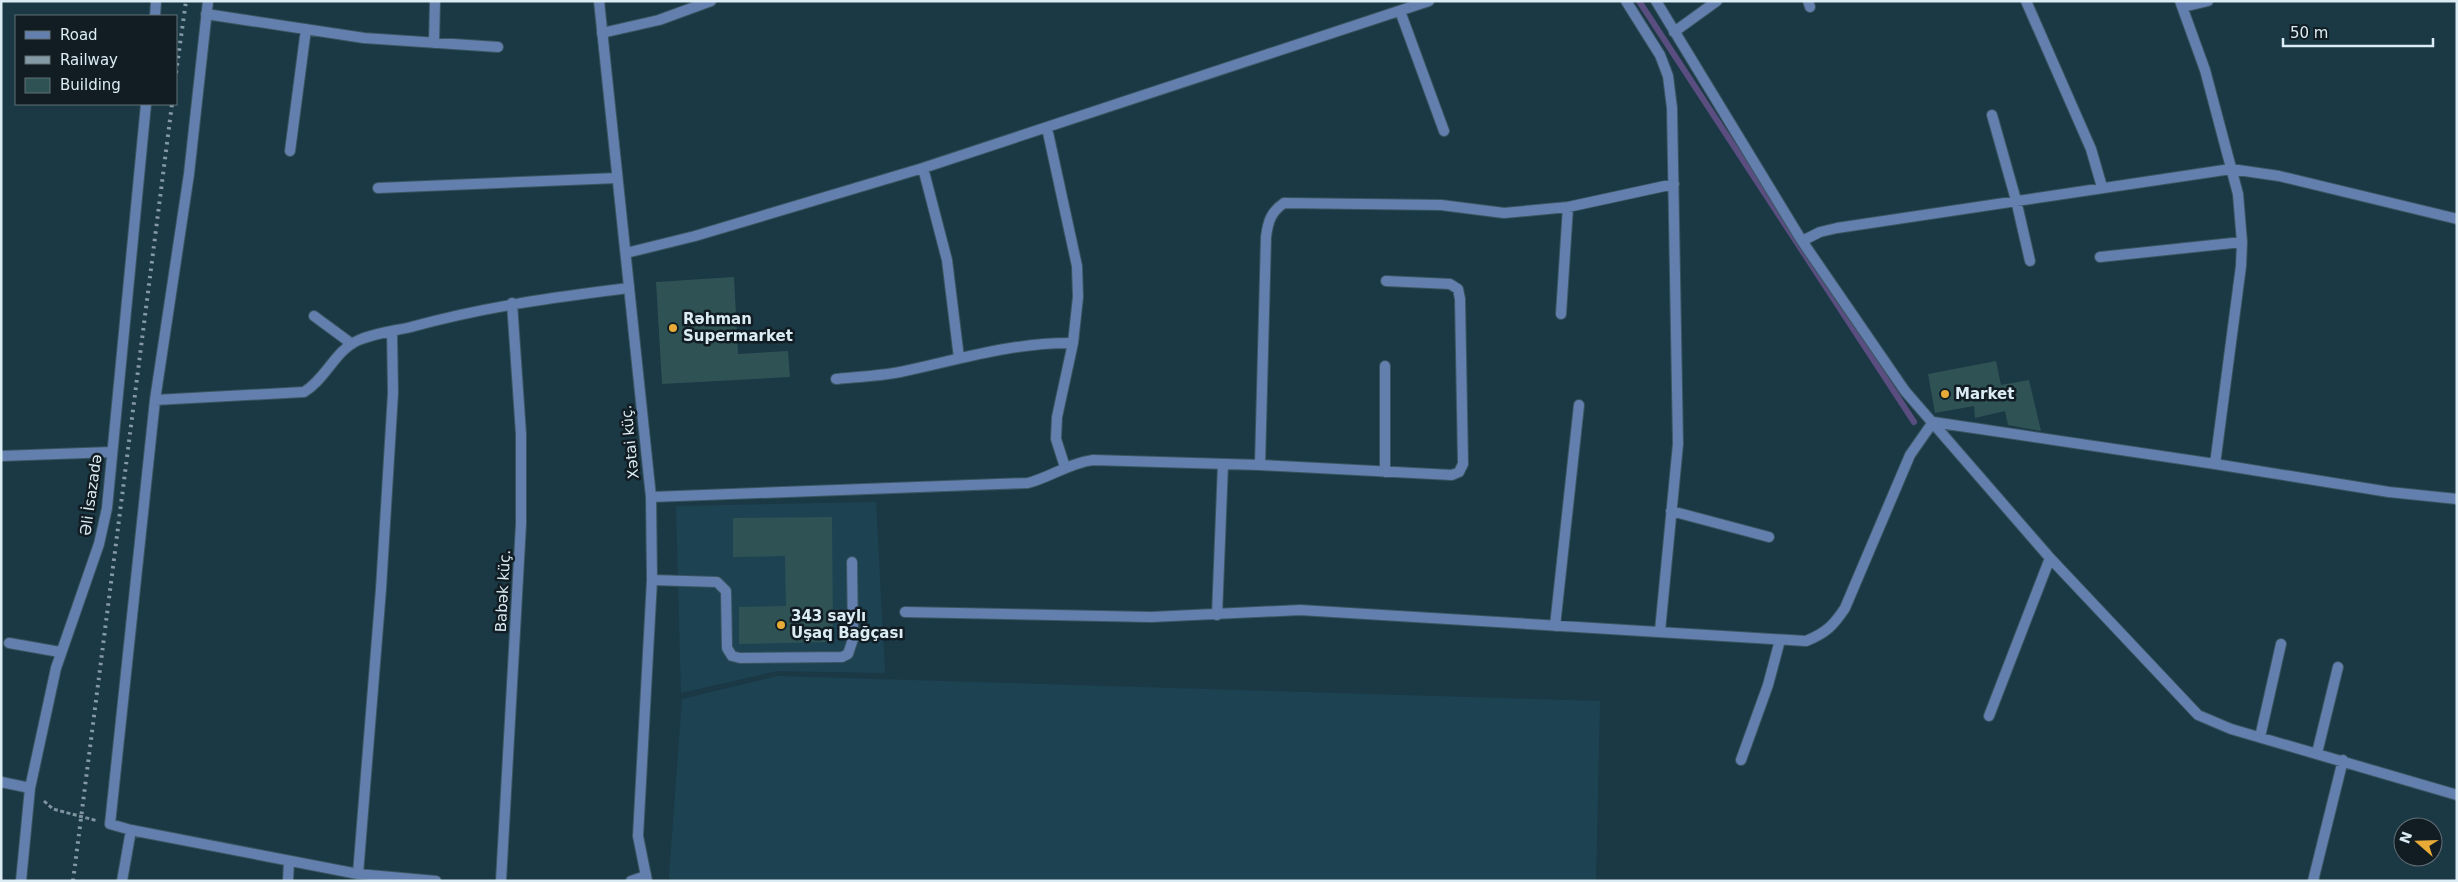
<svg xmlns="http://www.w3.org/2000/svg" width="2458" height="882" font-family="'DejaVu Sans',sans-serif">
  <rect width="100%" height="100%" fill="#1b3845"/>
  <!-- built -->
  <path fill="#1d4353" d="M876,502L885,673L777,671L681,693L676,506Z
    M777,676L1600,701L1596,881H670L669,876L682,699Z"/>
  <g fill="none" stroke-linecap="round" stroke-linejoin="round">
    <!-- stream -->
    <path stroke="#5a4e81" stroke-width="6" d="M1639,1L1914,422"/>
  </g>
  <!-- building -->
  <path fill="#2f5355" d="M734,277L738,354L788,351L790,377L662,384L656,282Z
    M1996,361L2001,385L2029,380L2041,431L2008,425L2005,411L1975,418L1974,406L1935,413L1928,374Z
    M832,517L833,642L739,644V607L786,606L785,556L733,557V518Z"/>
  <g fill="none" stroke-linecap="round" stroke-linejoin="round">
    <!-- service casing -->
    <g stroke="#3a5561" stroke-width="12">
      <path id="service" d="M652,580L717,582L726,591L727,648L732,656L740,658L842,657L848,654L853,639L852,562
        M1741,760L1768,685L1780,640"/>
    </g>
    <!-- minor casing -->
    <g stroke="#3a5561" stroke-width="12">
      <path id="minor" d="M208,1L189,174L155,400L110,824L131,830L358,874L436,881
        M1626,1L1660,55L1668,76L1672,108L1678,444L1660,631
        M1656,1L1802,241L1905,391L2050,558L2198,715L2231,729L2457,795
        M1808,1L1810,7
        M2026,1L2091,149L2102,187
        M2180,1L2205,70L2238,194L2242,242L2241,266L2215,464
        M2183,7L2208,1
        M1400,11L1444,131
        M206,14L364,38L498,47
        M155,16L156,1
        M1674,32L1717,1
        M602,33L659,20L711,1
        M434,43L435,1
        M1992,115L2016,200L2030,261
        M1047,128L1077,266L1078,297L1073,343L1057,417L1056,439L1065,467
        M290,151L306,29
        M923,168L947,260L959,358
        M378,188L617,178
        M1802,241L1820,232L1837,228L2231,169L2279,176L2457,219
        M626,253L695,236L923,168L1429,1
        M2100,257L2242,242
        M1561,314L1568,207
        M314,316L352,344
        M836,379C857,377 879,376 900,372C957,360 1014,342 1073,343
        M155,400L304,392C326,379 335,350 359,340C375,333 394,331 411,327C483,307 555,297 629,288
        M1933,422L2215,464L2389,492L2457,499
        M1,456L112,452
        M1260,465L1266,237C1268,221 1271,212 1284,203L1441,205L1504,213L1568,207L1674,184
        M1385,472V366
        M651,497L1028,483C1051,477 1069,463 1093,460L1260,465L1452,475L1459,472L1463,464L1460,299L1458,289L1450,284L1386,281
        M1671,511L1769,537
        M905,612L1151,617L1300,610L1806,641C1826,633 1834,625 1845,608L1910,455L1933,422
        M1217,615L1223,464
        M1555,626L1579,405
        M9,643L60,652
        M1989,716L2050,558
        M2260,737L2281,644
        M2317,753L2338,667
        M1,782L30,788
        M358,874L381,589L393,393L392,332
        M21,881L30,788L56,668L99,544L107,508L146,104
        M122,881L131,830
        M288,881L289,861
        M501,881L521,524V434L512,303
        M631,881L646,876
        M2313,881L2343,760"/>
    </g>
    <!-- tertiary casing -->
    <g stroke="#3a5561" stroke-width="12">
      <path id="tertiary" d="M599,1L651,497L652,580L638,836L647,881"/>
    </g>
    <!-- path -->
    <path stroke="#7e949e" stroke-width="3" stroke-dasharray="4 2.5" stroke-linecap="butt" d="M44,801L53,809L98,821"/>
    <!-- service -->
    <use href="#service" stroke="#627fad" stroke-width="10"/>
    <!-- minor -->
    <use href="#minor" stroke="#627fad" stroke-width="10"/>
    <!-- tertiary -->
    <use href="#tertiary" stroke="#627fad" stroke-width="10"/>
    <!-- rail -->
    <path stroke="#849aa4" stroke-width="4" stroke-dasharray="2.5 5" stroke-linecap="butt" d="M176,73L186,1
      M73,881L172,104"/>
  </g>
  <!-- markers -->
  <g fill="#e8ab37" stroke="#111d23" stroke-width="2">
    <circle cx="673" cy="328" r="5"/>
    <circle cx="1945" cy="394" r="5"/>
    <circle cx="781" cy="625" r="5"/>
  </g>
  <g text-anchor="middle" stroke-width="5" stroke-linejoin="round" paint-order="stroke">
    <!-- poi labels -->
    <g font-size="15" font-weight="bold" fill="#dcecf4" stroke="#111d23" text-anchor="start">
      <text x="683" y="324">Rəhman<tspan x="683" dy="17">Supermarket</tspan></text>
      <text x="1955" y="399">Market</text>
      <text x="791" y="621">343 saylı<tspan x="791" dy="17">Uşaq Bağçası</tspan></text>
    </g>
    <!-- street labels -->
    <g font-size="15" fill="#dcecf4" stroke="#111d23">
      <text transform="translate(630 442) rotate(-96)" y="5">Xətai küç.</text>
      <text transform="translate(91 495) rotate(-82)" y="5">Əli İsazadə</text>
      <text transform="translate(503 591) rotate(-87)" y="5">Babək küç.</text>
    </g>
  </g>
  <!-- border -->
  <rect width="2458" height="882" fill="none" stroke="#dcecf4" stroke-width="5"/>
  <!-- legend -->
  <rect x="15" y="15" width="162" height="90" fill="#111d23" stroke="#627077"/>
  <rect x="25" y="31" width="25" height="8" fill="#627fad" stroke="#627077"/>
  <text x="60" y="40" font-size="15" fill="#dcecf4">Road</text>
  <rect x="25" y="56" width="25" height="8" fill="#849aa4" stroke="#627077"/>
  <text x="60" y="65" font-size="15" fill="#dcecf4">Railway</text>
  <rect x="25" y="78" width="25" height="15" fill="#2f5355" stroke="#627077"/>
  <text x="60" y="90" font-size="15" fill="#dcecf4">Building</text>
  <!-- north arrow -->
  <g transform="translate(2418 842) rotate(290)"><circle r="24" fill="#111d23" stroke="#627077"/>
  <path d="M0-4L9 19L0 12L-9 19Z" fill="#e8ab37"/>
  <text y="-8" font-size="14" font-weight="bold" text-anchor="middle" fill="#dcecf4">N</text>
  </g>
  <!-- scale -->
  <path d="M2283 38v8h150v-8" fill="none" stroke="#dcecf4" stroke-width="2.5"/>
  <text x="2290" y="38" font-size="15" fill="#dcecf4" stroke="#111d23" stroke-width="4" paint-order="stroke">50 m</text>
</svg>
